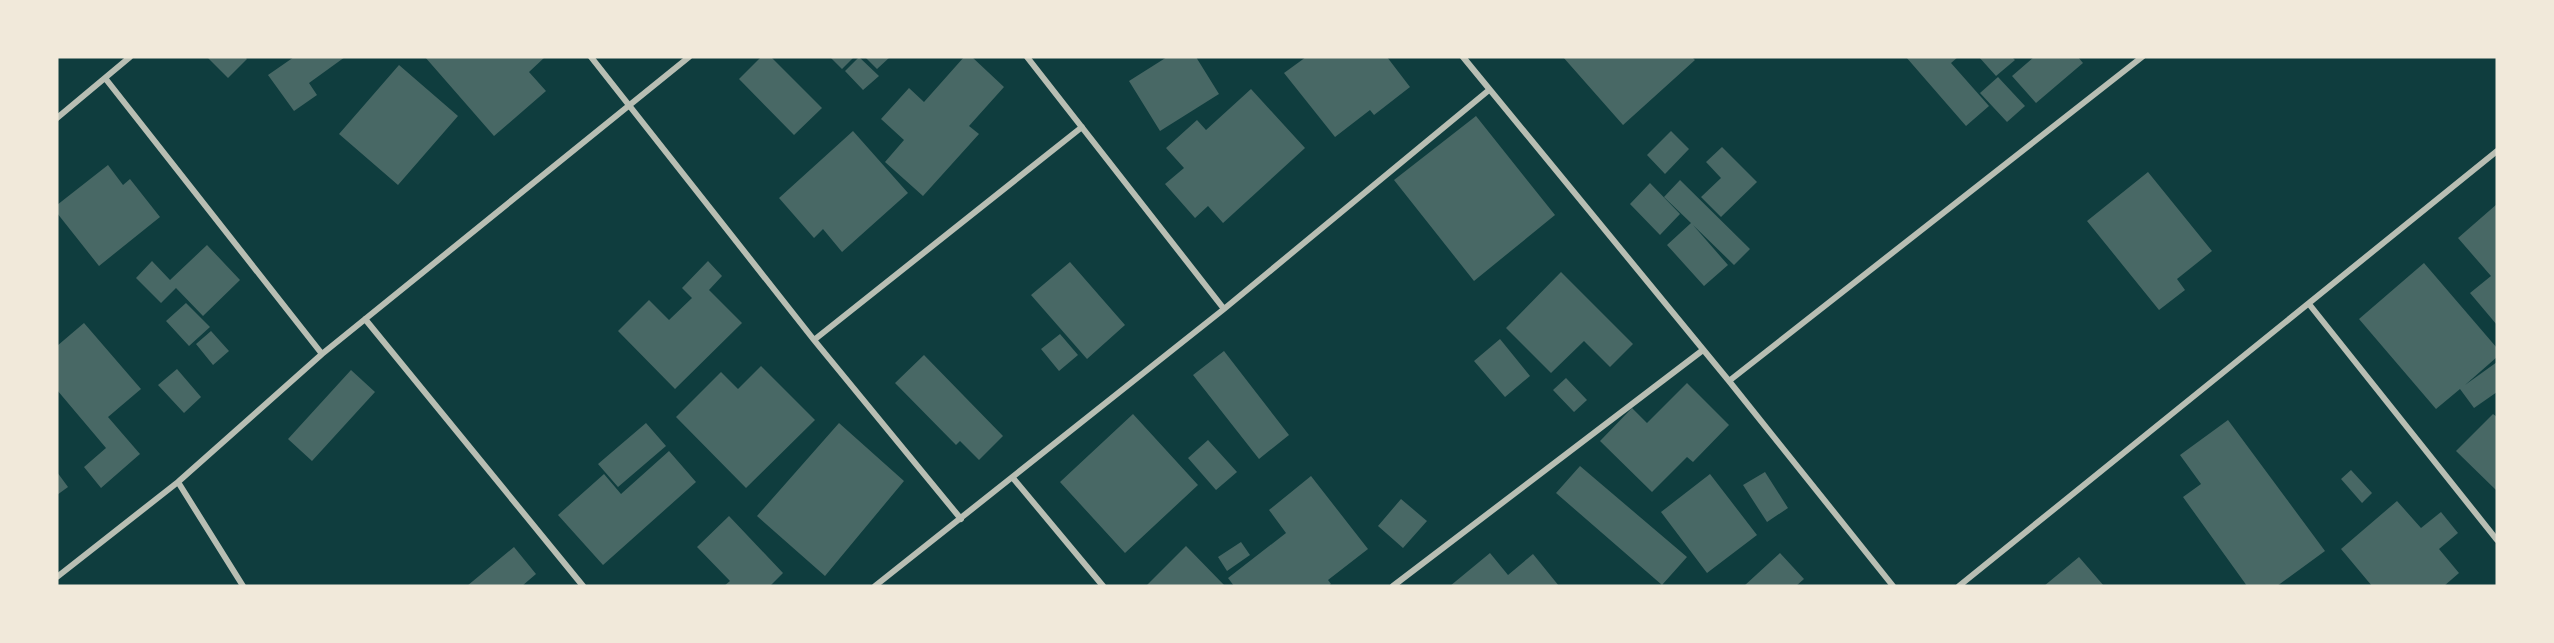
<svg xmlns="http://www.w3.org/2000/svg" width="2554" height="643" font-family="'Alegreya Sans',sans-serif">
  <rect width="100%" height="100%" fill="#0f3d3e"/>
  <!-- building -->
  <path fill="#486865" d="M207,57H245L247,59L228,78Z
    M294,57H345L309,83L317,95L294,111L268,75Z
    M425,57H545L529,72L546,91L494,136Z
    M761,57H771L822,108L794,135L739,79Z
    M830,57H854L842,69Z
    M859,57L879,76L863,90L845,71Z
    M865,57H890L877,69Z
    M964,57H972L1004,87L969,126L979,134L923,196L885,162L904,140L881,119L909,88L924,102Z
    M1167,57H1196L1219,94L1160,131L1129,81Z
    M1306,57H1387L1410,87L1374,115L1370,110L1335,137L1284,73Z
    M1563,57H1692L1695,60L1623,125Z
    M1906,57H1958L1951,63L1989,106L1966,126Z
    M1979,57H2012L2015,60L1996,76Z
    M2034,57H2078L2083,63L2036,103L2012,76Z
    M399,65L458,116L398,185L339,134Z
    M1998,77L2025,106L2007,122L1980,93Z
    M1251,89L1305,148L1223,223L1208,206L1195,218L1165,184L1184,168L1166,148L1197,120L1206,130Z
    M1476,116L1555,215L1474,281L1394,180Z
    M853,131L908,193L842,252L823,229L814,238L779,198Z
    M1671,131L1689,149L1665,174L1647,155Z
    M1722,147L1757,182L1721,217L1701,197L1721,178L1706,162Z
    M108,165L123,185L130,179L160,217L99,266L57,213V205Z
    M2148,172L2212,251L2177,279L2185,290L2159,310L2087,221Z
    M1680,180L1750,249L1734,265L1693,225L1728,265L1704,286L1667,245L1691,223L1664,197Z
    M1650,183L1680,214L1660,235L1630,204Z
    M2497,204V325L2470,293L2491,276L2458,238Z
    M207,245L240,280L203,316L176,288L161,303L136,278L152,261L170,280Z
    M708,261L722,276L709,290L742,323L675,389L618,331L649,300L669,320L692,298L682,288Z
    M1070,262L1125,325L1087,359L1031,295Z
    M2424,263L2497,348V357L2465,385L2497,362V392L2474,408L2460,389L2436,409L2359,319Z
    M1561,272L1633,344L1610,367L1584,341L1551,373L1506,328Z
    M186,303L210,327L189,346L166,321Z
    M84,323L141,389L108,417L140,454L101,488L84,467L106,448L57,390V346Z
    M211,331L229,351L213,365L196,344Z
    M1060,334L1078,355L1059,371L1041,349Z
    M1500,339L1530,376L1505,397L1474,361Z
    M1224,351L1289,435L1259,459L1193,375Z
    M924,355L1003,436L979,460L960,441L956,445L895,383Z
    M761,366L815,420L746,488L676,417L721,372L738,389Z
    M177,369L201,397L184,413L158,385Z
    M351,370L375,392L312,461L288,439Z
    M1566,378L1587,400L1574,412L1553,390Z
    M1687,383L1729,425L1693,462L1687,457L1652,492L1600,441L1632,408L1647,423Z
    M1133,414L1198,485L1125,553L1060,482Z
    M2493,414L2497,417V491L2456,451Z
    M2228,420L2325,551L2277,586H2247L2183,497L2201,484L2180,455Z
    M646,423L666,446L618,487L598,464Z
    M839,423L904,481L825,576L757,516Z
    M1208,440L1237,472L1216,490L1188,458Z
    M669,451L696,482L603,565L558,515L604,474L621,494Z
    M1580,466L1687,557L1662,585L1556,493Z
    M2351,470L2372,493L2362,503L2341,479Z
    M57,472L68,487L57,495Z
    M1765,472L1788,508L1767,522L1743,485Z
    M1710,474L1757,535L1707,573L1661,512Z
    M1311,476L1368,549L1328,580L1331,584L1328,586H1234L1228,578L1286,533L1269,510Z
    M1401,499L1427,521L1403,548L1378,526Z
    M2397,501L2421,528L2441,512L2458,533L2439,549L2459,573L2444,586H2372L2341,549Z
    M729,516L783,573L770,586H724L730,581L697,547Z
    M1241,542L1250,555L1227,571L1218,557Z
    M1186,546L1225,586H1146Z
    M514,547L536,574L522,586H467Z
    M1490,553L1508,575L1533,554L1559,586H1450Z
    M1780,553L1804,579L1796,586H1744Z
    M2079,557L2104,586H2044Z"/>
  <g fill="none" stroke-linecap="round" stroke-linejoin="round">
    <!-- minor -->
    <path stroke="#b8beb3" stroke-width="6" d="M591,57L814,340L961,519
      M1027,57L1224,309
      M1463,57L1729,381L1893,586
      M105,78L322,354
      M57,118L130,57
      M2309,304L2497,540
      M365,319L583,586
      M814,340L1082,127
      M1729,381L2142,57
      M1013,478L1103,586
      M178,482L243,586
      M57,577L178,482L322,354L689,57
      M875,586L1224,309L1489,90
      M1393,586L1703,350
      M1959,586L2497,151"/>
  </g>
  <!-- border -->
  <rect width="2554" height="643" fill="none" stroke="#f1e9da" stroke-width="117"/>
</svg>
